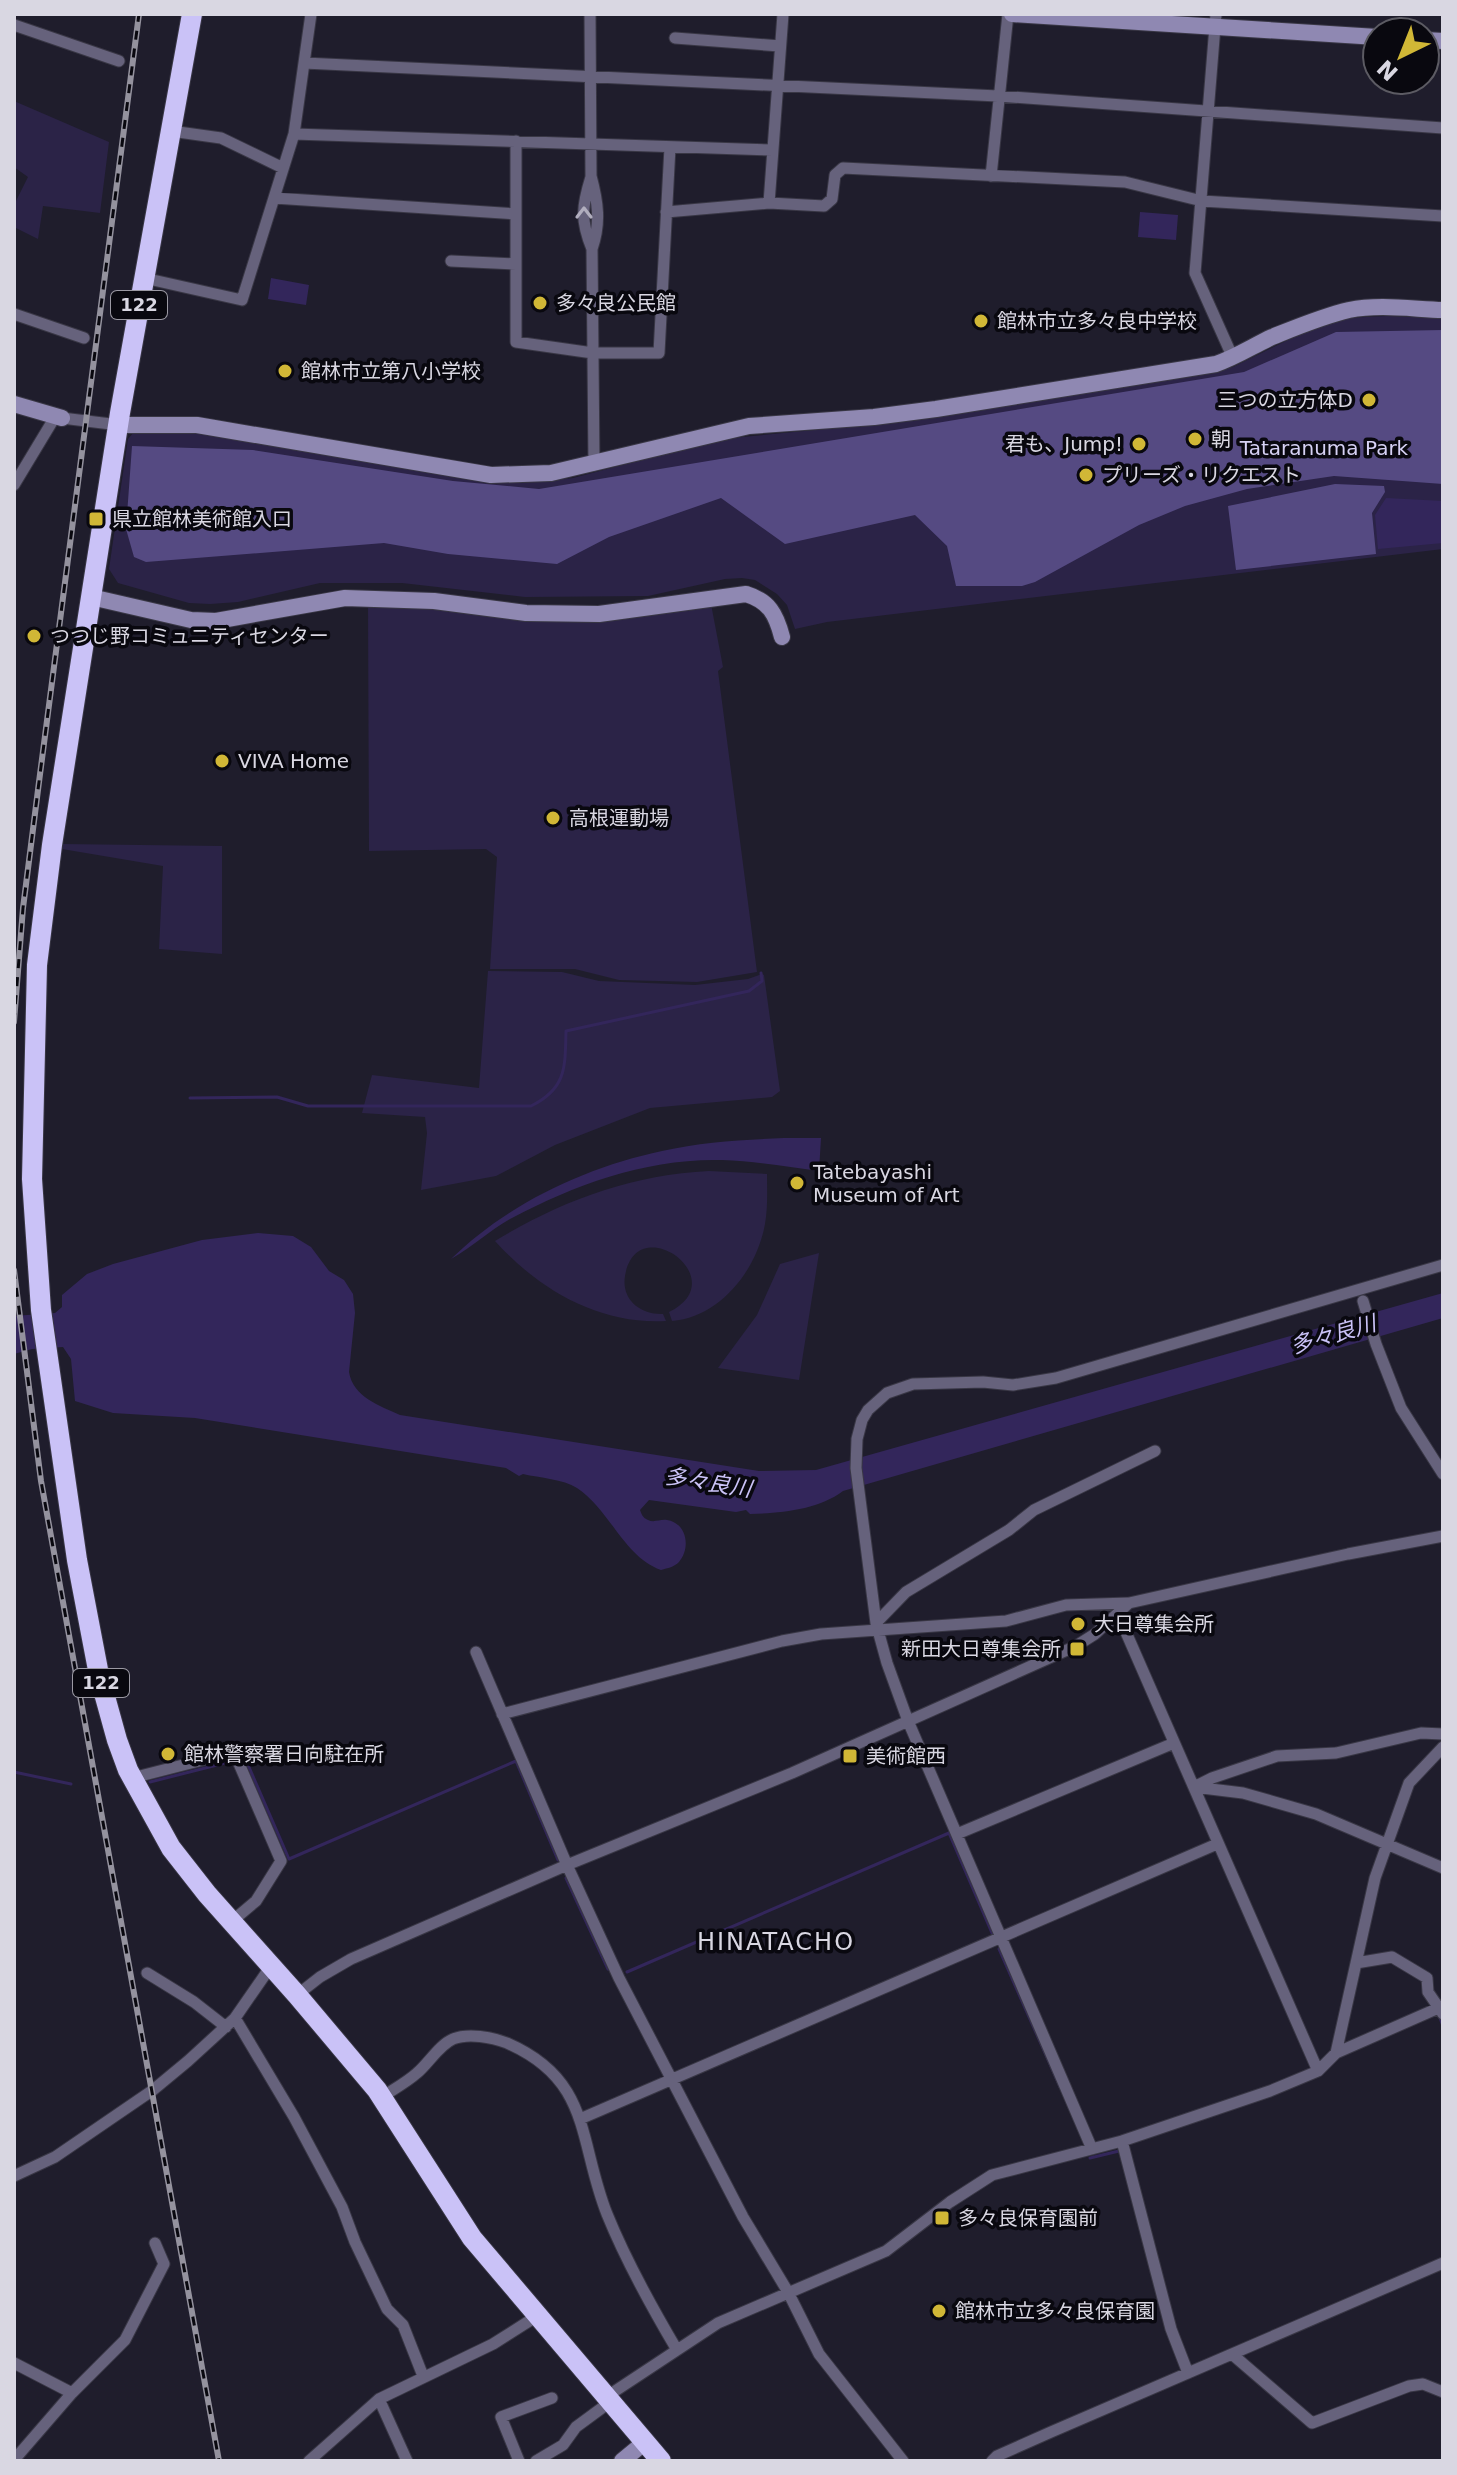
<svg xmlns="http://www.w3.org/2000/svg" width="1457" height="2475" font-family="'DejaVu Sans','Noto Sans JP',sans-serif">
  <rect width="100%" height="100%" fill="#1f1d2c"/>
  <!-- green -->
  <path fill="#2b2347" d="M14,101L109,142L100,213L43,206L38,239L14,227V205L28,177L14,167Z
    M1387,316L1443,318V549L827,622L795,629L787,605L777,594L755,580L742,578L725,579L648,596L525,597L402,583H320L238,602L210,604L189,603L118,583L109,569L128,439L134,432L194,433L481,481L534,482L573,478L721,439L867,425L1198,375L1233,367L1318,325L1345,318Z
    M368,602H394L527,619L628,618L711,604L723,667L718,671L757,972L697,982L619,980L575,969H490L497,857L486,849L369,851Z
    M61,844L222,846V954L159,949L163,866L62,849Z
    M488,971L562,972L599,981L695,985L748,979L762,974L764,975L780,1091L772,1097L650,1108L555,1145L496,1176L421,1190L427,1133L425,1117L362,1113L372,1075L479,1088Z
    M709,1171L767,1174C767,1191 768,1207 765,1224C757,1270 720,1317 672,1321L669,1312C736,1279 636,1208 625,1276C621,1300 641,1315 663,1314L666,1321C599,1325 538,1289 495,1241C561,1201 630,1175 709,1171Z
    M819,1253L799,1380L718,1368L757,1315L780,1264Z"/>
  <!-- forest -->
  <path fill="#554a82" d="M1443,330V484L1334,476L1247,489L1185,506L1139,525L1035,582L1022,586H956L947,546L915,515L785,544L721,498L609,537L557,564L448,554L384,543L146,562L134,557L126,529L132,446L253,450L453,481L539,489L1244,372L1336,332Z
    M1335,484L1384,486L1385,492L1372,513L1376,554L1236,570L1228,506Z"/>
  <!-- water -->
  <path fill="#33265b" d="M1140,212L1178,215L1176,240L1138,237Z
    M271,278L309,285L306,305L268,299Z
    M1386,498L1443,501V543L1378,549L1375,515Z
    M784,1138H821L819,1171C787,1167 755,1161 722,1160C648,1158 576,1184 512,1218C491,1229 473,1247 451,1259C507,1204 586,1167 662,1151C702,1142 743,1140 784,1138Z
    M258,1233L293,1236L311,1247L329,1271L344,1280L353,1294L355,1313L349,1372C353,1397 380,1406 400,1415L759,1471L816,1470L1443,1293V1318L843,1491C818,1510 781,1513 750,1514L746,1510L736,1512L649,1500L640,1510C642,1515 642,1517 648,1520C654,1523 660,1519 667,1520C687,1523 691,1548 679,1562C674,1567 668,1568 661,1570C624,1557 610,1510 577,1488C563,1479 540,1478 523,1474L519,1476L506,1468L195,1418L113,1413L75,1401L71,1359L63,1347L32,1349L14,1354V1316L55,1313L62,1307V1295L87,1274L113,1264L202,1240Z"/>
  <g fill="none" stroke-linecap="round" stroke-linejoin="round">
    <!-- stream -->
    <path stroke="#33265b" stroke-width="3" d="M190,1098L277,1097L308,1106H531C567,1088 565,1067 566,1031L749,991L762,981L761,973
      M245,1758L289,1859L516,1761L558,1860
      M14,1772L71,1784
      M150,1782L233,1761
      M566,1878L608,1969
      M999,1949L1060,2087
      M627,1972L949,1833L992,1933
      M1440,2018L1443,2026
      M1090,2158L1119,2151"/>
    <!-- street casing -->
    <g stroke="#393745" stroke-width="13">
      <path id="street" d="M311,14L304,63L998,96L1443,128
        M590,14L591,176C598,202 601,223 592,249L594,465
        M1216,14L1195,273L1233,358
        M14,25L119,61
        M675,38L780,46
        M171,131L221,138L283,168
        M294,134L773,150
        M516,141V342L593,353H659L670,147
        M991,176L1008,14
        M591,177C582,206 580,220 592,249
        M274,198L516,214
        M769,203L783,14
        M666,212L769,203L824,206L832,199L835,175L843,168L1125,182L1202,201L1443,216
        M451,261L516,264
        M144,278L242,300L294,134L304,63
        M14,314L84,338
        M62,418L119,425
        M14,485L55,417
        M1363,1301L1376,1344L1401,1408L1443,1474
        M1118,1614L1318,2071
        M876,1623L906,1592L1009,1530L1034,1510L1155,1451
        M476,1652L567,1865L619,1978L743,2217L788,2292L819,2354L903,2461
        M502,1714L782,1641L821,1634L1006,1621L1066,1605L1129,1603
        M132,1778L234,1752L281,1861L256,1901L231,1922
        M1194,1787L1243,1793L1316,1814L1443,1868
        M1194,1787L1212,1778L1277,1756L1336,1753L1421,1733L1443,1734
        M957,1834L1174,1743
        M1356,1963L1392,1957L1427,1978L1428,1992L1443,2014
        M147,1973L194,2002L226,2027
        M297,1995L320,1977L351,1959L567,1865L792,1773L1076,1646L1095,1634L1129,1603L1348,1554L1443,1536
        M235,2018L294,2117L342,2207L355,2242L387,2309L403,2325L423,2376
        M1336,2053L1443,2006
        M382,2097C394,2089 407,2082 417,2073C429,2063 439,2045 453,2039C468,2033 492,2037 507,2043C592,2080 578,2141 607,2214C626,2261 651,2306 677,2350
        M580,2119L1217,1844
        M1122,2141L1171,2329L1188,2373
        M1092,2149L908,1721L887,1663L876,1623L856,1468L857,1439L862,1420L868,1410L887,1393L913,1384L983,1382L1013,1385L1056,1378L1443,1265
        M14,2176L55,2157L153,2090L188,2061L235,2018L271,1966
        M1233,2355L1312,2423L1409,2386L1423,2384L1443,2392
        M14,2363L72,2393
        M606,2397L718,2323L886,2251L950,2202L992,2175L1122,2141L1270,2091L1318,2071L1336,2053L1375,1878L1409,1783L1443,1747
        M379,2399L407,2461
        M14,2460L72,2393L125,2340L164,2264L155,2243
        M309,2461L379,2399L493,2344L537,2316
        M519,2461L501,2417L552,2398
        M536,2461L563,2445L576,2427L610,2402
        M992,2461L997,2456L1051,2432L1443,2263"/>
    </g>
    <!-- secondary casing -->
    <g stroke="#393745" stroke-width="18">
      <path id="secondary" d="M1012,14L1377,37
        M1425,40L1443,41
        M14,404L62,418
        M119,425H197L491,475L551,473L749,426L874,417L936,409L1216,364C1236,357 1253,346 1272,337C1297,327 1323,316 1349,310C1379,304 1412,309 1443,310
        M91,597L191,620L216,621L345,598L434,601L526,613L599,614L746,594C769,601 776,614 782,637
        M622,2461L645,2442"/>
    </g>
    <!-- highway casing -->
    <g stroke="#393745" stroke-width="22">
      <path id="highway" d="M192,14L120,413L52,845L37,965L32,1179L41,1310L77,1560L99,1675L117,1740L128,1770L171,1848L207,1894L297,1995L377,2090L472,2238L661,2461"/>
    </g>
    <!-- street -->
    <use href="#street" stroke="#66627c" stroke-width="11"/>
    <!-- secondary -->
    <use href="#secondary" stroke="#8f88b2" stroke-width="16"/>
    <!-- highway -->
    <use href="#highway" stroke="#cac2f7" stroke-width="20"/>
    <!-- rail casing -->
    <g stroke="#94929e" stroke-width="6">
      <path id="rail" d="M14,1022L23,908L39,782L139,14
        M14,1270L41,1481L219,2461"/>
    </g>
    <!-- rail -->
    <use href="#rail" stroke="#09080f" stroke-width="3" stroke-dasharray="9" stroke-linecap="butt"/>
  </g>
  <!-- one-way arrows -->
  <defs><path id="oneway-chevron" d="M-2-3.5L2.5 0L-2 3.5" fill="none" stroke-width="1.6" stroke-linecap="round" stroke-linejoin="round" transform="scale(2)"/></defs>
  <use stroke="#b1aebe" href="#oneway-chevron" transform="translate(584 213) rotate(-90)"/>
  <!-- markers -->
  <g fill="#d1b736" stroke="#09080f" stroke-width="3">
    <circle cx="540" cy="303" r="8"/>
    <circle cx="981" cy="321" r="8"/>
    <circle cx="285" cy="371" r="8"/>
    <circle cx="1369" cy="400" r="8"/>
    <circle cx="1195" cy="439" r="8"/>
    <circle cx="1139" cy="444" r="8"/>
    <circle cx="1086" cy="475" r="8"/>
    <rect x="88" y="511" width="16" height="16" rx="4"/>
    <circle cx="34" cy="636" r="8"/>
    <circle cx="222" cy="761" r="8"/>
    <circle cx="553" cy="818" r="8"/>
    <circle cx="797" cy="1183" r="8"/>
    <circle cx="1078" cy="1624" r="8"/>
    <rect x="1069" y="1641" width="16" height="16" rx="4"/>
    <circle cx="168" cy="1754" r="8"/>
    <rect x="842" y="1748" width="16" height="16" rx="4"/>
    <rect x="934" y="2210" width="16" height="16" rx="4"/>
    <circle cx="939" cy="2311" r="8"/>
  </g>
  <g text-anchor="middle" stroke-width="7" stroke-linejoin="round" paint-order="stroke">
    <!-- shield labels -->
    <g fill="#09080f" stroke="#9b99a3" stroke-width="2">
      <rect x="111" y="291" width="56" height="28" rx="6"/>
      <rect x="73" y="1669" width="56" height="28" rx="6"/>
    </g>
    <g font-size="18" font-weight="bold" fill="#d9d7e2">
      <text x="139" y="311">122</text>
      <text x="101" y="1689">122</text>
    </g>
    <!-- poi labels -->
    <g font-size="20" fill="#d9d7e2" stroke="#09080f" text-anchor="start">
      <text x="556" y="310">多々良公民館</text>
      <text x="997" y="328">館林市立多々良中学校</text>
      <text x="301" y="378">館林市立第八小学校</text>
      <text x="1353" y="407" text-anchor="end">三つの立方体D</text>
      <text x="1211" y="446">朝</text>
      <text x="1123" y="451" text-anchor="end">君も、Jump!</text>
      <text x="1102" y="482">プリーズ・リクエスト</text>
      <text x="112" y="526">県立館林美術館入口</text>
      <text x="50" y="643">つつじ野コミュニティセンター</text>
      <text x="238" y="768">VIVA Home</text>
      <text x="569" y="825">高根運動場</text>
      <text x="813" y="1179">Tatebayashi<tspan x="813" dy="23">Museum of Art</tspan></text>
      <text x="1094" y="1631">大日尊集会所</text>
      <text x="1061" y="1656" text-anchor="end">新田大日尊集会所</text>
      <text x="184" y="1761">館林警察署日向駐在所</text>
      <text x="866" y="1763">美術館西</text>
      <text x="958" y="2225">多々良保育園前</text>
      <text x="955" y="2318">館林市立多々良保育園</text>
    </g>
    <!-- park labels -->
    <g font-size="20" fill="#d6d1f4" stroke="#09080f">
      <text x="1324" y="455">Tataranuma Park</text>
    </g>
    <!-- water labels -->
    <g font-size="22" font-style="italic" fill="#cac2f7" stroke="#09080f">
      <text transform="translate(1333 1334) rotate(-16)" y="8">多々良川</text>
      <text transform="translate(708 1482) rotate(9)" y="8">多々良川</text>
    </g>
    <!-- quarter labels -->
    <g font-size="24" letter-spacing="2" fill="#d9d7e2" stroke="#09080f">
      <text x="776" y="1950">HINATACHO</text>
    </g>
  </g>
  <!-- border -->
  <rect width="1457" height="2475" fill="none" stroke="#d9d7e2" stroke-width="32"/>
  <!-- north arrow -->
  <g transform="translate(1401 56) rotate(223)"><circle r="38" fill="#09080f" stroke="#5c5b63" stroke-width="2"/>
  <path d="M0-6L14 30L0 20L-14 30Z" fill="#d1b736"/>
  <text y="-12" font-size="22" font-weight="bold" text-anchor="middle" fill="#d9d7e2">N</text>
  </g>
</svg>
